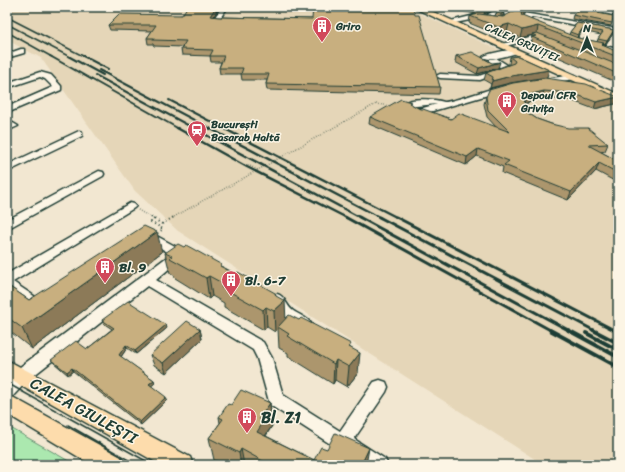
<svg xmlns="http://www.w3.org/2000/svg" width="625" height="472" font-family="Sriracha,sans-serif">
  <rect width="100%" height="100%" fill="#f2e7d1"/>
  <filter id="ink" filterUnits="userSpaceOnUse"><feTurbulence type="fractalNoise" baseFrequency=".025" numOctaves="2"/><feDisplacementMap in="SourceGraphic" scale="8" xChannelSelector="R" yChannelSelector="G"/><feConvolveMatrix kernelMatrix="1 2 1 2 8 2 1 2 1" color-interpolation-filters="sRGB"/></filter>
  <g filter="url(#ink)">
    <!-- built -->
    <path fill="#e5d6b8" d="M7,7H406L618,105V465H544L178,231L135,191L41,58L7,40Z"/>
    <!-- green -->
    <path fill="#abe8af" stroke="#659272" d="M7,426L67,460L75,465H7Z"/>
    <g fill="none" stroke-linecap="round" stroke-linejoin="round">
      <!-- minor casing -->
      <g stroke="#1f3d34" stroke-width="3">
        <path id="minor" d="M222,7H228L220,18H216L215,17Z
          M575,7H588L618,12V16Z
          M497,9L516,14L513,16L498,13L487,20L475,19L450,24L447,22L475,15L485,16Z
          M523,13L618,29V33L533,17L528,21L536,25L533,27L521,22V20L526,16L523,15Z
          M536,35L550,41L547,43L536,39L501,47L498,45Z
          M600,45L618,49V53L598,48L596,47Z
          M21,49H24V53L7,58V54Z
          M514,49H517V53C508,55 490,62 483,57C488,53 506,51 514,49Z
          M490,58H496L512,68L480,80L440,78L436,76L440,74L479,76L502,68L490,62Z
          M40,72L51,75L61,86V90L7,113V107L53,87L45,79L40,77L7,88V83Z
          M572,75H575V79L540,84L536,82L540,80Z
          M502,86L506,88L505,90L419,115L416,114V110L437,104L406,107L402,104C410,97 435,99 444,102C449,103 493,88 502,86Z
          M13,123L18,126L7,131V125Z
          M79,131L82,132V136L7,172V165Z
          M99,171L103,172L104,174L103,176L7,229V220Z
          M130,203L134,204L136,206L134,208L13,282L43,302L49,303L51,307L49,311C34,315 19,300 7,292V274Z
          M153,234L184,251L186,254L156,280L263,342L272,358L283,395L340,431L374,382L380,380L386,382L388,387L386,392L354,439L385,459L388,465H363L270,405L257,358L253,350L147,286L28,380L13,396L7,398V380L16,370L171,254L152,243L146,245L142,244L140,241L142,238Z
          M277,294C285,296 286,305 292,310C298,315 308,317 312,325L310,329C294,334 277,311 270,299L272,295Z"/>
      </g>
      <!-- major casing -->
      <g stroke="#1f3d34" stroke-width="3">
        <path id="major" d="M412,7H422L618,94V101Z
          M7,360L190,457L193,465H161L7,378Z
          M7,394L121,457L124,465H92L7,414Z"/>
      </g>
      <!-- path-far1 -->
      <path stroke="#1f3d34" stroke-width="1.5" stroke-dasharray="0.5 2" stroke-linecap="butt" d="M376,104L391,106
        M248,165L258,170
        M138,210L152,218"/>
      <!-- path -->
      <path stroke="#1f3d34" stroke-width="2" stroke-dasharray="1 3" stroke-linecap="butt" d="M151,217L162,224
        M154,219L151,222L163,229L158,233"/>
      <!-- minor -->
      <use href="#minor" fill="#fcf5e5" fill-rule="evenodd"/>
      <!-- major -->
      <use href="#major" fill="#fddcac" fill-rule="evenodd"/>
      <!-- tram -->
      <path stroke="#1f3d34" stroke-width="1.5" d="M7,383L153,465
        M68,425L137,465"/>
      <!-- rail-far4 -->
      <path stroke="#1f3d34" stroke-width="1.5" d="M7,17L85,57
        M7,24L70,57
        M7,32L52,57"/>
      <!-- rail-far3 -->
      <path stroke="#1f3d34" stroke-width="2" d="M50,56L179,129
        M68,56L103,75
        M83,56L108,69
        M99,70L211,129
        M95,75L195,129
        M169,100L225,129"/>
      <!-- rail-far2 -->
      <path stroke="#1f3d34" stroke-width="2.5" d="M177,128L247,167L347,218
        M193,128L361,218
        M209,128L381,218
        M223,128L398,218"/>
      <!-- rail-far1 -->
      <path stroke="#1f3d34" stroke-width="3" d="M345,217L552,331
        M359,217L570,331
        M379,217L595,331
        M396,217L616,331"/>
      <!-- rail -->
      <path stroke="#1f3d34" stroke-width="4" d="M550,330L618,367
        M568,330L618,357
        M593,330L618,343
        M614,330L618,332
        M586,333L618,350"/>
      <!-- path-bridge-far1 -->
      <path stroke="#1f3d34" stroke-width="1.5" stroke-dasharray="0.5 2" stroke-linecap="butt" d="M172,218L376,104"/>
      <!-- path-bridge -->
      <path stroke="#1f3d34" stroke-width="2" stroke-dasharray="1 3" stroke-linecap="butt" d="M162,224L174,217"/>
    </g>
    <!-- wall -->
    <path fill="#ac966d" stroke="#1f3d34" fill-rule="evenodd" d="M53,7H93L90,10L54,9Z
      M439,7H516L511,10L497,8L484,14L495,16L496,13L504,12L503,16L501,17H503L524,10V7H550L543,11L537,10L534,12L525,10L523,17L569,35L570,32L577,23L614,30L613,34L605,45L603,44V46L618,52V83L530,45L532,35L520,38L507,32L496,34L469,23L470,16L477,14ZM582,31L601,35L598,39L597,42L578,38Z
      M599,13L612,23L611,26L572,19L573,15Z
      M182,15L219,17L312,19L415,15L440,87L439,94L267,90L266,84L267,80H242L241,74H220L219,68L221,62H211L210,56L182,55L181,49L183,47L154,46L153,44H148L147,38L152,31L110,30L108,25Z
      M456,56L498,68L477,74L455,62Z
      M510,57L547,77L510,83L490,88L491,84L484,80L486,73L509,64Z
      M545,78L615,104L594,109L570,100L542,98L530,101L524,106L528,113L537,119L608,144L605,151L601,152L618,161V183L596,171L568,200L502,173L503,167L477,156L466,165L369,124L370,117L411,104L420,109L451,119L496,127L487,117L484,104L486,97Z
      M162,252L32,349L7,329V285L29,300Z
      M165,253L223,267L276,296L286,319L351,348L358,373L347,387L335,380L333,384L288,356V353L279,348L278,329L275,332L267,327L264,330L224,307V303L212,296L209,299L175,278L174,275L170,273Z
      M102,320L167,328L136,354L127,348L121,357L154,380L155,383L151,386L167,400L141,425L73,371L68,375L53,362L51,360L87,349L112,329L103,323Z
      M200,329L202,339L166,373L154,365L150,355Z
      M270,403L272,426L266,436L314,460L327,449L366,465H225L214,460L209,438L220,423L219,417L231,405Z"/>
    <!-- shaded-wall -->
    <path fill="#8c7a59" stroke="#1f3d34" d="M216,7H219L211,22L210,16Z
      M491,7H497L484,14L485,10Z
      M511,7H516L511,10Z
      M536,7H538L537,10L534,12L535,8Z
      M543,7H550L543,11Z
      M525,10L523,17L520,20L521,13Z
      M504,12L503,16L501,17V14Z
      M509,24L507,32L496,34L498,27Z
      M538,26L537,34L520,38L522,30Z
      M583,28L582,31L577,38L578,35Z
      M614,30L613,34L605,45L607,41Z
      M500,62L498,68L477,74L479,68Z
      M549,70L547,77L510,83L490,88L492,81L511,76Z
      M544,91L542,98L530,101L523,105L525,98L532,94Z
      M618,97L615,104L594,109L596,102Z
      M478,149L477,156L466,165L467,157Z
      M599,163L596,171L568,200L571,192Z
      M157,232L162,252L32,349L22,328Z
      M209,276L212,296L209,299L206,278Z
      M285,301L286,322L278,327V329L275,332L274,311Z
      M266,307L267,327L264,330L263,310Z
      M166,325L167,328L136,354L135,351Z
      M200,329L202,339L166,373L163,363Z
      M126,345L127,348L120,358L119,355Z
      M360,353L358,373L347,387L349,367Z
      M336,360L335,380L333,384L334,364Z
      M72,368L73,371L68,375L67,372Z
      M154,380L155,383L150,387L149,384Z
      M166,397L167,400L141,425L140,422Z
      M270,403L272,426L265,436L266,443L257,432L259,419Z
      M369,448L366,465H361Z
      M241,449L244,465H241L239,453Z"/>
    <!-- building -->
    <path fill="#c8af7f" stroke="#1f3d34" d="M187,7H216L210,16L219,17L312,19L313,7H413L415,15H419L440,87L266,84L269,74H241L243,68H219L224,56H210L213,50L181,49L186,41L153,40L154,38H147L156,25H108L119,14L182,15Z
      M461,7H491L485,10H476Z
      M580,7H585L600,10L598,13L613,16L612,23L573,15Z
      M518,9L525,10L521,13L522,16L578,38L604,43L602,45L618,52V57L538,26L522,30L509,24L498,27L470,16L479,14L503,17Z
      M499,11L504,12L501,14L496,13Z
      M577,23L614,30L607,41L598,39L603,32L583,28L578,35L570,32Z
      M537,33L618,65V74L532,37L536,36L532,34Z
      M472,52L492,63L500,62L479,68L456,56Z
      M518,56L549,70L511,76L492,81L493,77L486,73L514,63L515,61L510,57Z
      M545,78L586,84L618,97L596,102L572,93L544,91L532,94L525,98L524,106L528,113L537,119L551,124L568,128H588L608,144L588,145L618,161V173L599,163L571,192L504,165L509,161L478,149L467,157L370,117L401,99L411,102L409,103L420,109H423L451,119L459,113L510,132L488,110L486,97L489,90L513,83Z
      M144,226L157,232L22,328L7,317V285L29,300Z
      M178,244L184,247L186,245L222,265L220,266L235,274L238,272L275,293L276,296L285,301L274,311L266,307L263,310L221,287L224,284L209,276L206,278L170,258L172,256L165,253Z
      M128,301L166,325L135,351L126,345L119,355L154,380L149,384L166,397L140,422L72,368L67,372L51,360L76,341L87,349L114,328L102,320Z
      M289,315L299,320L301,318L351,344L349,347L360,353L349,367L336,360L334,364L287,336L289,334L278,327Z
      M187,321L200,329L163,363L150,355Z
      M241,390L270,403L259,419L264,421L257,432L314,460L321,447L327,449L335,433L369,448L361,465H362H270L241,449L239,453L209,438L223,419L219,417L228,404L231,405Z"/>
  </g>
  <!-- icons -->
  <defs>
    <g id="building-pin" transform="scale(1)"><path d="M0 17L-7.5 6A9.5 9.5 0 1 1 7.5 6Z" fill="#d1495b" stroke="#fcf5e5"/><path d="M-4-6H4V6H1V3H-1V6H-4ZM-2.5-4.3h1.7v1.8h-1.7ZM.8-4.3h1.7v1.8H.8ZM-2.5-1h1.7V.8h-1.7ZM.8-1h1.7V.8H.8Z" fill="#fff"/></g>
    <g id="station-pin" transform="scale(1)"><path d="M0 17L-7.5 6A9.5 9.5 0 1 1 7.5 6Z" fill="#d1495b" stroke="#fcf5e5"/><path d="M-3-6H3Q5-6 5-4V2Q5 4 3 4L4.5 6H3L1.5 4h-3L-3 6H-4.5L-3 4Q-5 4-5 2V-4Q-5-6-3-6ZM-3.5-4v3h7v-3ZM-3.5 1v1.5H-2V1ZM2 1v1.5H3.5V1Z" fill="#fff"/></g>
  </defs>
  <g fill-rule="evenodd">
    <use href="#building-pin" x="322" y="26"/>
    <use href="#building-pin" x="507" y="101"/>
    <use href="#station-pin" x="197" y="130"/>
    <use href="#building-pin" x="105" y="267"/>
    <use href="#building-pin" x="231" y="280"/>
    <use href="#building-pin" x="247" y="417"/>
  </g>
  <g text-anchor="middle" stroke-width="3" stroke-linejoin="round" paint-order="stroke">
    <!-- far-poi labels -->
    <g font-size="11" font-weight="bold" fill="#1f3d34" stroke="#fcf5e5" text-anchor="start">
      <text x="336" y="30">Griro</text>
      <text x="521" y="99">Depoul CFR<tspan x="521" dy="13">Grivița</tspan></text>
      <text x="211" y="128">București<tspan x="211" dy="13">Basarab Haltă</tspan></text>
    </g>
    <!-- far-street labels -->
    <g font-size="11" fill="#1f3d34" stroke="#fcf5e5">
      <text transform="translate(522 42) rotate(24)" y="4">CALEA GRIVIȚEI</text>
    </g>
    <!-- poi labels -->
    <g font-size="13" font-weight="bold" fill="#1f3d34" stroke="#fcf5e5" text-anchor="start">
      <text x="119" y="272">Bl. 9</text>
      <text x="245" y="285">Bl. 6-7</text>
    </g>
    <!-- near-street labels -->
    <g font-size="16" fill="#1f3d34" stroke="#fcf5e5">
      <text transform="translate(84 410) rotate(29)" y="6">CALEA GIULEȘTI</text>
    </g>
    <!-- near-poi labels -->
    <g font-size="16" font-weight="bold" fill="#1f3d34" stroke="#fcf5e5" text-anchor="start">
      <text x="261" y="423">Bl. Z1</text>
    </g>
  </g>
  <!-- margin -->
  <rect width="625" height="472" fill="none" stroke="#fcf5e5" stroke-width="24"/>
  <rect x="12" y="12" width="601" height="448" fill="none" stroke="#1f3d34" stroke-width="1.5" filter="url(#ink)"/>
  <!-- north arrow -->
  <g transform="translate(587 38)" stroke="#fcf5e5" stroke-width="3" paint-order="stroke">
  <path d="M0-3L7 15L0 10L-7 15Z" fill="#1f3d34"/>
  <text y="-6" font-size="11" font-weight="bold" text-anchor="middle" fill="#1f3d34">N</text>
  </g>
</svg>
